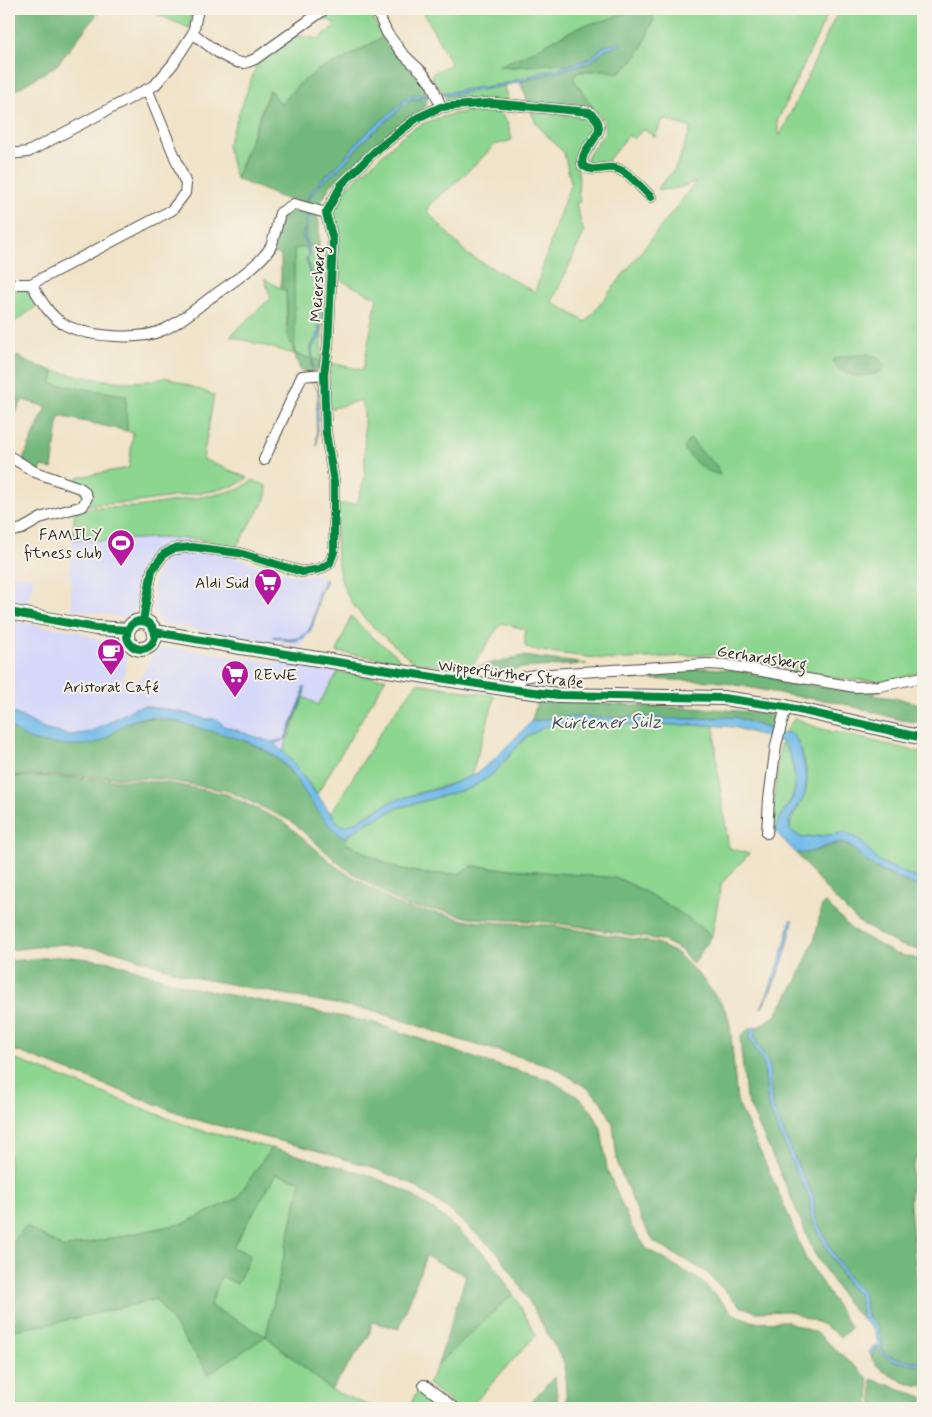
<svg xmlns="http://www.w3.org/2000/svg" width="932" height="1417" font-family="Mynerve,sans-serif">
  <rect width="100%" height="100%" fill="#f7f3e8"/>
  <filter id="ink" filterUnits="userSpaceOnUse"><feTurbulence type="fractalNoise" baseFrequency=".02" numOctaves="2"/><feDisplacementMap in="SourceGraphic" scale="10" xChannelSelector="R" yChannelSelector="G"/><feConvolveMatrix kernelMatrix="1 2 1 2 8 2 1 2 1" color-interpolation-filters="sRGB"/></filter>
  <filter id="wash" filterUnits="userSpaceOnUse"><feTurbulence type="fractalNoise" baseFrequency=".0096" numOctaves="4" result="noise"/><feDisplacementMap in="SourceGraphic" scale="20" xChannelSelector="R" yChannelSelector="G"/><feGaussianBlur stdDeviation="1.12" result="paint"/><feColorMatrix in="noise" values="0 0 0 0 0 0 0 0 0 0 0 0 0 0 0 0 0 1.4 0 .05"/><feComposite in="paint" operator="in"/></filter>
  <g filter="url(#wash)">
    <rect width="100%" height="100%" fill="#f0e3c8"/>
    <!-- built -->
    <path fill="#d6d8f9" d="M155,538L193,539L192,541L175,543L165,547L156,553L149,561L145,571L137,607L131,615L125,618L72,609L70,563L72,539L102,541Z
      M188,551L222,554L289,574L304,576L319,573L324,580V583L319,590L314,621L308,631L300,637L290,640L279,636L274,638L279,637L291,641L300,639L309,632L315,621L314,627L301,646L162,624L160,622L156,613H153L154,585L157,572L168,556Z
      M9,574L35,578L27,606L9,603Z
      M9,621L81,632L93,638L119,645L123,650L127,661L122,684L135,682L141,678L145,672L149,660H151L153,655L163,648L167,647L338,672L317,705L304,698L283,751L274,744L283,741L288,735L305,691L303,688V695L287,735L283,740L271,742L224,726L214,719L199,718L174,711L135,708L91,732L71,735L55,733L9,712Z"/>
    <!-- green -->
    <path fill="#8dd691" stroke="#5c805e" d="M145,9H193L189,28Z
      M330,9H372L374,20L383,37L339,62L319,69L296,87L281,104L269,90L236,179L227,146L258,61L295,35L319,39L336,24L319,16Z
      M422,9H636L607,20L581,26L525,55L499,66L514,67L562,62L565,66L503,84L442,93L431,74L451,64Z
      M645,9H830L777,122L780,136L839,9H923V672L886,681L851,680L820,676L720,654L612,660L532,650L525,646V629L501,623L471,668C461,667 420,665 414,662C406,657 398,648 391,642C333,597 336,572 336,504H357L365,477L364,413L361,400L330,409L328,399L331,363L363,370L377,298L336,278C334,260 326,221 334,206C341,191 355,180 367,169C378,159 389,148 400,138C427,116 465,110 498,110L508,124L512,140L495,145L461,178L429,205L427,211L467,254L535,292L557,221L571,183L564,153L537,125L531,112L587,117L594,124C592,139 581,148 575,161C582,177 576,186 580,202L576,204L584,233L552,302L586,322L696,182C683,186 672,192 657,189L674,170L679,160L691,128L663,119L655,137L643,129L634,139L629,135L604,165L591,166L586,159L605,132L603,119L593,108L573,78L578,72L605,70L618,73C642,57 643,44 654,19Z
      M504,86L508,100L451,103L444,96Z
      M319,246L323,310L321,361L313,359L312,348L321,332L316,277L311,274L307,259L311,256L308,247Z
      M306,247L309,256L306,258L310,275L315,277L319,332L311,347L312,359L230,336L271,298L264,278L281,289L286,290L287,328L294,353V248Z
      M9,288L29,289L40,304L9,326Z
      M54,371L96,379L124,382L152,381L166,377L214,395L203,459L248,478L236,485L213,491L138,502L88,505L77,484L78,477L129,468L133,433L127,431L126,396L51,384Z
      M253,480L267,486L266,498L235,549L198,539L155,538L102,541L72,539L75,511L92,508L138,507L214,495L240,489Z
      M351,616L373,638L397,655L400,661L337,652Z
      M338,672L376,678H386L317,794L283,751L304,697L318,705Z
      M417,683L495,696L471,777C439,789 405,794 375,810C365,816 356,825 344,826L338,823L331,813L386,724Z
      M795,718L818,728L923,753V881L878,861L860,840L846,833L802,838L790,830C789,817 798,810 803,798C812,781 804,754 795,737L784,733Z
      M562,724L714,725L718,775L729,848L749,854L721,884L712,936C682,913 651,893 617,878L473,866L458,874H426L393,867L346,843L347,837L368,822L398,808L471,788L492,775L527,736L545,727Z
      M781,742C788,747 790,755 792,763C794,774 797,786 792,797C786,812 777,814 776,832L771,821Z
      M9,1057L196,1129L271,1148L237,1198L185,1223L64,1248L26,1226L9,1246Z
      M276,1174L301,1181L266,1336L331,1390L375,1408H9V1331L55,1323L156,1299L266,1337L210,1306L221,1276L237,1283L250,1255L232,1247Z
      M513,1294L536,1335L469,1408H457L428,1384L438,1364Z
      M422,1388L447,1408H408L419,1389Z"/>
    <!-- forest -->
    <path fill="#72b77b" stroke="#4e7153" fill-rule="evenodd" d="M14,9H101L57,65L9,94V19Z
      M636,9H645L654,18C643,44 642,57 618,73L605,70L578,72L573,78L593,108L528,102L520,82L591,62L605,49L621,45L604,46L590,59L565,66L562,63L514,67L498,66L525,55L581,26L607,20Z
      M383,37L387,44L422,81L429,93L428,96H409L397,109L360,140L340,164L323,178L309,195L307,201L309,207L303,237L306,247L294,249L295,354L312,359V368L313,365V359L321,361V368L311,372L300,370L288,334L286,290L281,289V256L275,253L262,267V265L283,216L293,209L298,210L295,199L288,200L236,179L270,90L281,104L296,87L319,69L339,62Z
      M410,99H427L426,106L391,131L330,186L320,204L317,217L319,221V246L308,247L305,237L310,207L308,201L310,196L324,180L342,166L362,142L399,110Z
      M9,351L27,362L54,371L52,384L126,395L127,431L59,416L52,469L42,466L40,472L22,462L46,407L23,400L9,422Z
      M869,354L878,357L884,366L883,371C871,376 856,379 843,372C839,369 835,364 832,360C843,354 856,356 869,354Z
      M691,439L698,448L717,466L720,475C701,470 696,463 684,449L687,442Z
      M522,656L587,664L522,668L503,671L471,668Z
      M707,668L743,671L836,690L883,689L871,695L901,699L923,706V723L901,720L837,702L794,696L715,681L628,679V673Z
      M538,701L714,709L772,714L776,726L775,731L735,717L695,719L558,717L531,722Z
      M143,718C179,720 261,738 285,766C301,784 314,805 329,824L337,832L347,837L346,843L393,867L426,874H458L473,866L617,878C651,893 682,913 712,936L693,964L681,950L661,940L549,922L469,918L445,911L406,907L342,866L291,821L228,791L160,779L29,775L9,776V726L34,741H101L125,724Z
      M29,776L162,782L226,794L284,822L337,867L405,909L444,914L468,921L549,925L657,943L678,954L701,977L722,1004L727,1013L730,1025L737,1101L782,1200L805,1257L851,1328L841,1337L822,1324L788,1311L756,1312L740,1306L706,1272L654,1242L641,1220L620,1171L617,1160L613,1124L604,1105L589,1089L552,1066L460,1040L378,1012L192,977L115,951L64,944L9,950V777Z
      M841,843C854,846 865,860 876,868C891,878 908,881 923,889V951L899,945L857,921L833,897L796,853H807Z
      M826,903L851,929L896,954L923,960V1145L913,1166L910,1202L917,1292L923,1313V1363L891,1357L882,1351V1343L878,1328L867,1316L863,1292L852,1283L832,1251L814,1215V1197L798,1166L772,1105L769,1064L754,1038L757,1027L775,1016L796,982L815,938L822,905Z
      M64,956L112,962L189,987L375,1023L483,1061L548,1079L581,1099L593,1113L601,1128L607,1169L631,1226L647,1249L700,1280L734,1314L754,1322L786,1321L817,1333L868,1378L870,1408H567L564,1363L522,1289L499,1254L448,1209L410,1183L368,1166L308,1148L200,1121L9,1048V961Z
      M753,1027L749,1038L764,1065L768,1106L794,1168L810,1198V1216L829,1253L848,1286L859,1294L862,1319L847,1303L814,1253L791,1197L746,1098L740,1038L749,1028Z
      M271,1148L366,1174L406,1191L442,1216L491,1260L513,1294L438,1364L466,1276L426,1256L399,1329L372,1322L369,1336L331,1390L266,1336L209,1374L156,1299L55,1323L9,1331V1246L26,1226L64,1248L185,1223L237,1198ZM276,1174L301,1181L266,1336L210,1306L221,1276L237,1284L250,1255L233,1247Z
      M923,1167V1232L920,1202Z
      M879,1347L890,1360L923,1366V1386C908,1385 875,1372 871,1356Z
      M555,1376L558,1408H525Z
      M871,1379L923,1397V1408H873Z"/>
    <!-- water -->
    <path fill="#71bbea" stroke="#4e738a" d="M621,42V45L605,49L591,62L504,86L444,96L442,93L503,84L590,59L604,46Z
      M409,96H428L427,99H410L399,110L362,142L342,166L318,186L307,201C311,186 328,175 339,164C347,157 352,147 359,140C375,124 394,112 409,96Z
      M308,214H310L305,237L311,256L307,259L311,274L316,276L321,332L320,337L312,348V369L311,347L319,332L315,277L310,275L306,258L309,255L303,237Z
      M309,379L319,391L317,446L316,415L318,391Z
      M324,579H326V583C324,587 321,590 320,593C314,611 318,639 292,641C286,641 279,637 273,637C280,635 284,640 291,639C316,638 314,610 318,593C320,587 324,585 324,579Z
      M303,687H305L304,696L286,739L274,744L287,755L333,816L338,823L344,826L356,822L392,801L444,787L476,774L492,761L531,722L558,717L695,719L735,717L777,732L789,733L795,737L801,749L807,779L804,797L789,821L790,830L802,838L846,833L860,840L878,861L923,881V889C905,880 887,876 870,864C862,858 851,844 842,843C826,842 813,856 796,853L776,832C777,814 787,812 793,797C798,783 793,749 780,741L733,727L708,725L562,724L545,727L527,736L492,775L471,788L398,808L369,822L345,837C324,829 301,782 285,765C263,743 231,736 202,729C184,724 161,715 142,718C127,720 115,732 103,740C90,748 51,745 35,741C26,739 17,731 9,726V712L18,715L46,730L71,735L91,732L135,708L144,706L181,712L205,719H214L218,720L224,726L271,742L285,739L303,695Z
      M790,920H793C788,952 777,980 762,1008H761C774,979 785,951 790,920Z
      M753,1027H757L754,1038L769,1064L772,1105L798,1166L814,1197V1215L832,1251L852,1283L863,1292L867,1316L878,1328L882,1343V1351L891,1357L923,1363V1366L890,1360L880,1352L878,1347L871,1356L869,1351L878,1343L874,1330L862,1319L859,1294L849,1286L829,1253L810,1216V1198L794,1168L768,1106L764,1065L749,1038Z"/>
  </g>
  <g filter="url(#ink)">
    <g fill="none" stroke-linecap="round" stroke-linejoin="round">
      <!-- minor casing -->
      <g stroke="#494743" stroke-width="12">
        <path id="minor" d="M376,9L387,33L402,53L422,72L432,85L441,107
          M193,33C204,42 229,64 244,63C247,63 252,60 255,59L325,9
          M9,154L28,152L155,85L173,64L193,33L198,9
          M9,284H31L172,210L185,193L186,184L148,91
          M31,284C40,298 48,314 62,323C83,337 140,341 163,330C180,323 195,309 210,298C227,286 262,264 271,246C275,236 277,224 280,213L294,204L326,213
          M9,456L35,472L80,488L84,491L87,497L83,506L43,517L22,529L9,532
          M264,460L302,376L324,374
          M143,621L152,570L164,554L173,549L192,547L239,553L302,572L320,569L330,563L334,552V482L326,433L324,374L328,346L333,240L326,213L342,184L375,151L417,118L441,107L491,103L589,112C617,133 577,145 583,166C594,173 603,166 614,168C628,170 641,188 651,197
          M510,689L524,677L535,675L706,664L726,665L855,687L880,686L923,677
          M767,833L769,799L776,745L786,707
          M424,1385L454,1408"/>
      </g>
      <!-- secondary casing -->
      <g stroke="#494743" stroke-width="16">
        <path id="secondary" d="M9,612L96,628L128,630
          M127 635a14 14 0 1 1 28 0a14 14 0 1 1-28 0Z
          M155,632L241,647L510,689L558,695L723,698L786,707L923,738"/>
      </g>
      <!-- minor -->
      <use href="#minor" stroke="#fff" stroke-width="10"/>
      <!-- secondary -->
      <use href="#secondary" stroke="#fff" stroke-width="14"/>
      <!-- cycleway casing -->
      <g stroke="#f7f3e8" stroke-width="11">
        <path id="cycleway" d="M9,612L96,628L128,630
          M143,621L152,570L164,554L173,549L192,547L239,553L302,572L320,569L330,563L334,552V482L326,433L324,374L328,346L333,240L326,213L342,184L375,151L417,118L441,107L491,103L589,112C617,133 577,145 583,166C594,173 603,166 614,168C628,170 641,188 651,197
          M127 635a14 14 0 1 1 28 0a14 14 0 1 1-28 0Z
          M155,632L241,647L510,689L558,695L723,698L786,707L923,738"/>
      </g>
      <!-- cycleway -->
      <use href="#cycleway" stroke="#00873e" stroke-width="8"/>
    </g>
  </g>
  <!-- icons -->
  <defs>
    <g id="stadium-pin" transform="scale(1.4375)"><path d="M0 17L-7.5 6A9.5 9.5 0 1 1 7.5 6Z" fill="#b5179e" stroke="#f7f3e8"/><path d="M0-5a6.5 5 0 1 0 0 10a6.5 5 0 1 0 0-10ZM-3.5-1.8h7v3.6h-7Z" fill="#fff"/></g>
    <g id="supermarket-pin" transform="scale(1.4375)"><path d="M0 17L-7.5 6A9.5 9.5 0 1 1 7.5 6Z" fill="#b5179e" stroke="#f7f3e8"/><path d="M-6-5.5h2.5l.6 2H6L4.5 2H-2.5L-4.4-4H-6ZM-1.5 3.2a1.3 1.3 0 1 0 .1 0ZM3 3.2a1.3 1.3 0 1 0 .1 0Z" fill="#fff"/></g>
    <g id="cafe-pin" transform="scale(1.4375)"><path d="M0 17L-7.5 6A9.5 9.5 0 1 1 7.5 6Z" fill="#b5179e" stroke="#f7f3e8"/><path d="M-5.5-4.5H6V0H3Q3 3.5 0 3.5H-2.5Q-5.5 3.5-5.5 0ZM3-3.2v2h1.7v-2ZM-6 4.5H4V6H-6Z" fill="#fff"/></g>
  </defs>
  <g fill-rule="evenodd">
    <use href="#stadium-pin" x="121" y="543"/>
    <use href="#supermarket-pin" x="268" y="582"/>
    <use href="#cafe-pin" x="111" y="652"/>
    <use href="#supermarket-pin" x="235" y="674"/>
  </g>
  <g text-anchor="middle" stroke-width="4" stroke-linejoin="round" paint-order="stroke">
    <!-- street labels -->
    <g font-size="16" fill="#2b2b2b" stroke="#f7f3e8">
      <text transform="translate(317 284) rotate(-87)" y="6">Meiersberg</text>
      <text transform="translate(762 657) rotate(9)" y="6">Gerhardsberg</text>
      <text transform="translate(511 673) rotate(7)" y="6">Wipperfürther Straße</text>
    </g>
    <!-- poi labels -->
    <g font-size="16" fill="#2b2b2b" stroke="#f7f3e8" text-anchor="end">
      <text x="102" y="540">FAMILY<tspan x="102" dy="18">fitness club</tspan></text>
      <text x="249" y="588">Aldi Süd</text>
      <text x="254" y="680" text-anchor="start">REWE</text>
      <text x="111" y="692" text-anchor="middle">Aristorat Café</text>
    </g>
    <!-- water labels -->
    <g font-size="18" font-style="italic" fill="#405664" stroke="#f7f3e8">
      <text transform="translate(606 722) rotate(-1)" y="6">Kürtener Sülz</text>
    </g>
  </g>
  <!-- margin -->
  <rect width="932" height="1417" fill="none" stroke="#f7f3e8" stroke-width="30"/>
</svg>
